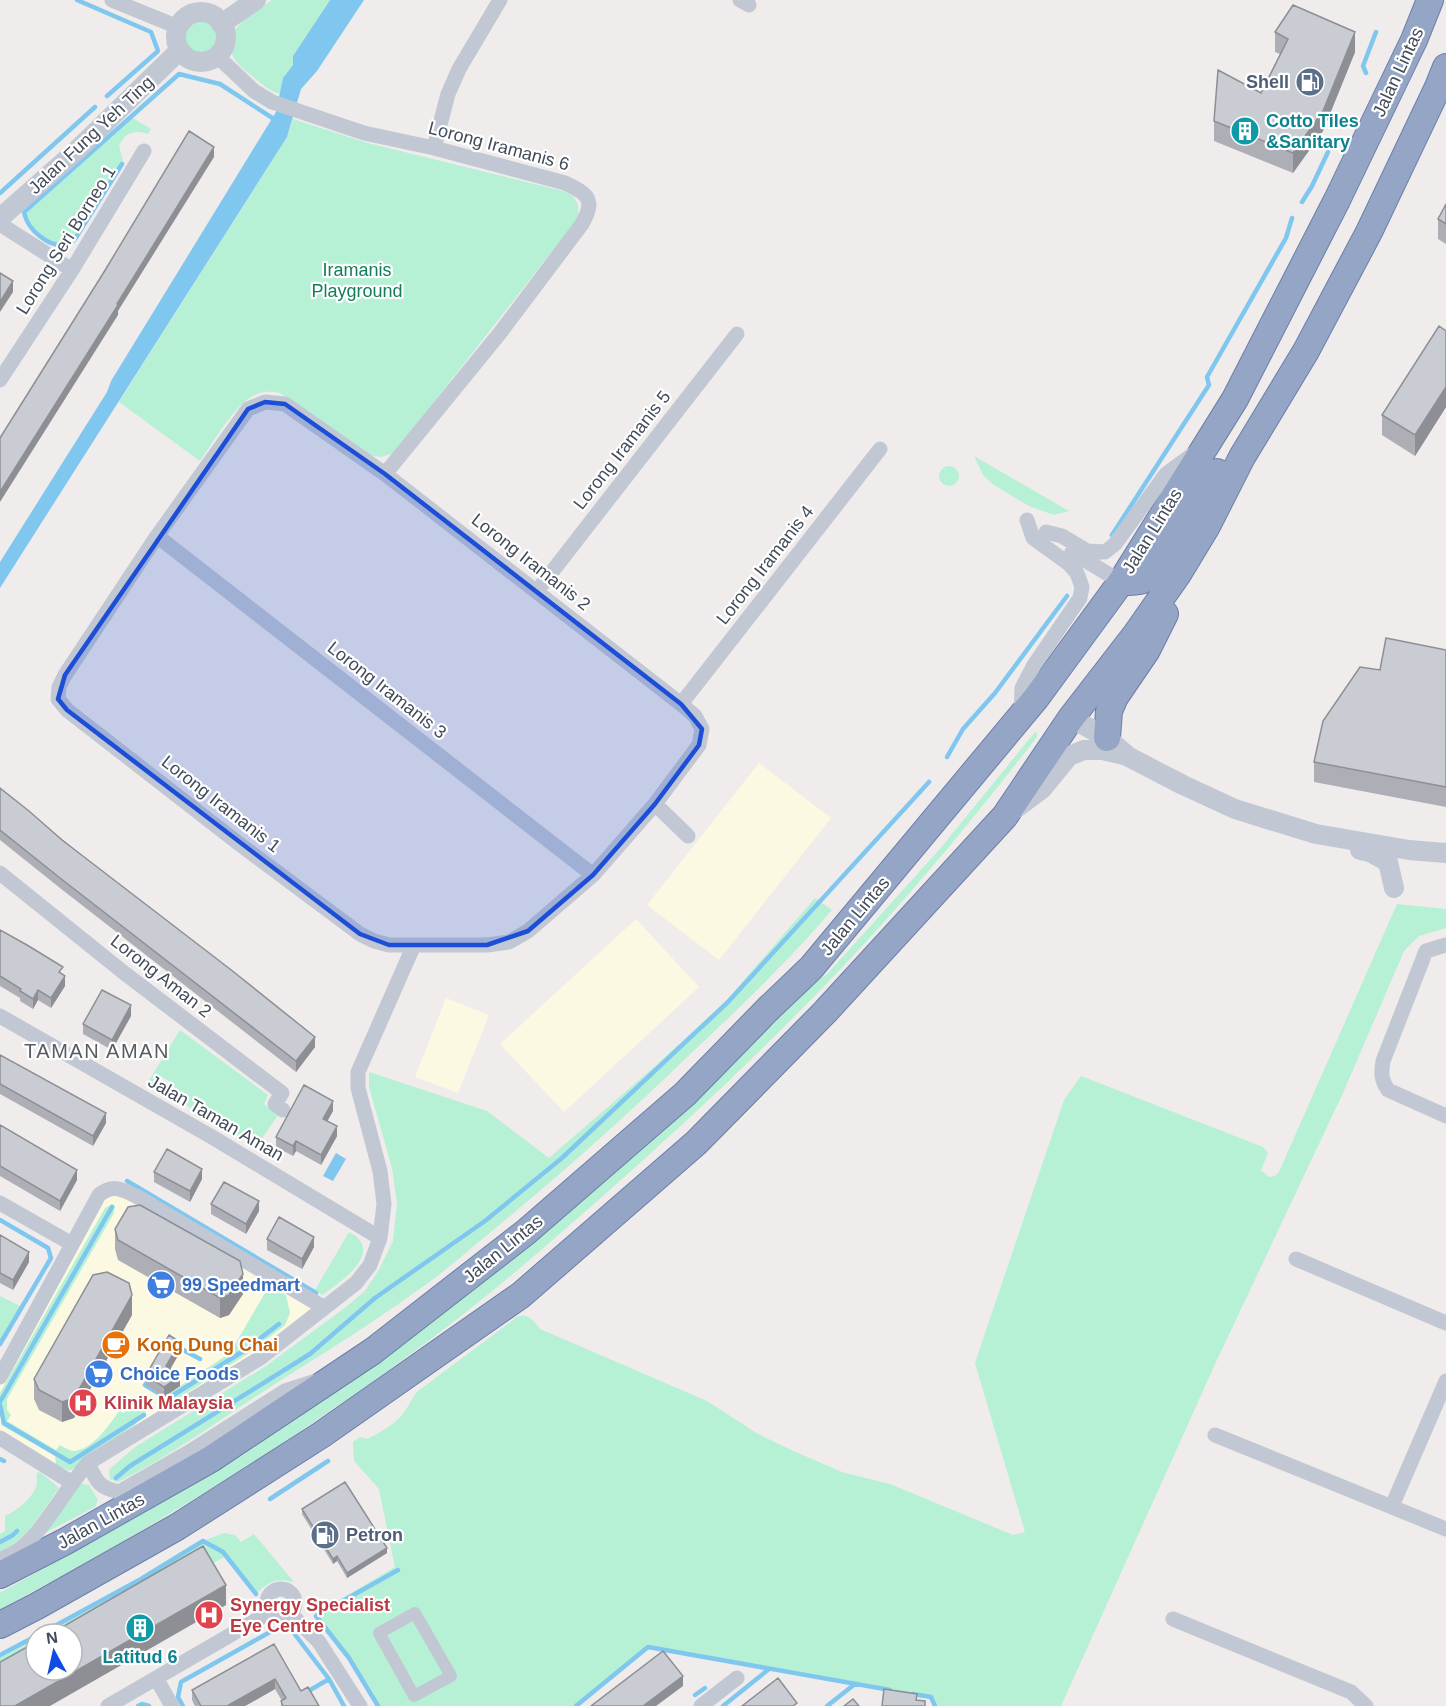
<svg xmlns="http://www.w3.org/2000/svg" width="1446" height="1706" font-family="Helvetica,sans-serif">
  <rect width="100%" height="100%" fill="#efeceb"/>
  <!-- commercial -->
  <path fill="#fcf9e2" d="M759,763L831,818L719,960L647,905Z
    M636,919L699,987L564,1112L500,1044Z
    M446,998L489,1015L458,1093L415,1077Z
    M115,1187L323,1307L71,1482L0,1438V1377L99,1195Z"/>
  <!-- green -->
  <path fill="#b6f0d5" d="M272,0H330L293,56V65L283,78L280,94C267,90 259,81 248,73C208,41 242,20 272,0Z
    M183 37a18 18 0 1 1 36 0a18 18 0 1 1-36 0Z
    M131,117L151,129L148,134C135,129 124,133 119,146L123,161L74,238C58,253 28,232 26,213Z
    M293,119L364,142L563,191C576,196 580,204 578,218L394,453L381,457L368,455L280,393C273,392 267,391 260,393C237,399 214,441 200,461L119,402L287,137Z
    M974,456L1069,511L1054,515L1029,506L994,485L983,475Z
    M939 476a10 10 0 1 1 20 0a10 10 0 1 1-20 0Z
    M1035,732L1037,733V737C985,804 932,869 875,932C790,1025 698,1112 604,1195C554,1239 504,1283 452,1323C310,1431 158,1526 0,1609V1593L209,1474L306,1411L390,1351L784,1008L828,973L939,850Z
    M815,898L832,910C786,964 734,1013 683,1061C620,1122 554,1180 486,1236C465,1253 444,1272 421,1288C374,1322 324,1353 275,1384C223,1417 173,1455 118,1482L110,1479L109,1470L135,1447L266,1366L346,1307L365,1291L380,1268L393,1241L397,1203L392,1168L369,1087V1072L487,1111L549,1158L653,1068L726,1001Z
    M1397,904L1446,909V928L1419,936L1404,951L1343,1093L1216,1362L1061,1706H935L931,1697L648,1647L576,1706H378L349,1658L316,1616L317,1613L395,1567L379,1489L354,1461L353,1442L360,1437L367,1439C379,1433 394,1425 402,1415C409,1407 410,1400 418,1391L517,1317C528,1313 533,1320 540,1329L707,1401L758,1434L789,1449L842,1472L890,1484L1013,1535L1025,1532L975,1363L1064,1100L1081,1076L1263,1147L1268,1153L1261,1170L1269,1177L1275,1176L1279,1172Z
    M180,1030L268,1095L264,1104L278,1115L256,1147L166,1093L172,1083L162,1077L156,1086L148,1082Z
    M112,1204L115,1206L114,1213L7,1399V1410L11,1415L7,1421L56,1450L60,1445C64,1447 68,1450 73,1451C92,1451 110,1424 119,1411L124,1413L131,1403L136,1407L143,1399L149,1408L135,1425L70,1471L56,1465L55,1456L1,1425L0,1393L105,1208Z
    M349,1232C386,1251 341,1282 322,1295L315,1290Z
    M269,1286L286,1295L290,1313L285,1325L249,1353L174,1401L164,1397L230,1353Z
    M0,1296L22,1307L0,1344Z
    M40,1472L59,1488C42,1511 27,1540 0,1552V1534L5,1531V1516C16,1512 36,1495 37,1483C37,1480 36,1476 37,1473Z
    M82,1484L89,1485L98,1500L95,1507L45,1533C53,1520 67,1489 82,1484Z
    M224,1533L235,1535L241,1542L254,1534L294,1582C275,1578 270,1581 256,1594L227,1556L68,1634H40L141,1579L203,1541Z
    M36,1636V1652L0,1673V1655Z"/>
  <!-- water -->
  <path fill="#80c7f0" d="M330,0H364L317,71L301,89L287,137L0,588V562L107,392L111,381L276,112L283,78L293,65V56Z
    M336,1153L346,1159L333,1181L323,1176Z"/>
  <g fill="none" stroke-linecap="round" stroke-linejoin="round">
    <!-- stream -->
    <path stroke="#80c7f0" stroke-width="4.5" d="M77,0L151,32L158,51L107,96
      M1366,73L1363,66L1376,32
      M122,164L75,239L69,245C50,249 27,230 24,212L179,74L220,84L277,121
      M0,193L95,107
      M1302,202L1312,186L1328,152
      M1112,535L1209,385L1207,377L1286,238L1292,218
      M947,757L963,729L995,693L1067,596
      M127,1181L316,1293
      M0,1220L48,1248L51,1258L0,1344
      M176,1346L200,1359
      M148,1381L145,1385L168,1399
      M167,1399L245,1350L279,1324
      M0,1402L112,1207
      M0,1405L4,1423L70,1462L144,1415
      M0,1459L4,1461
      M116,1478L130,1466L310,1354L375,1298L485,1221L562,1158L728,1002L929,782
      M270,1499L328,1461
      M0,1542L13,1535L17,1531
      M40,1634L141,1579L203,1541L223,1552L256,1594
      M0,1655L36,1636
      M305,1693L329,1679
      M913,1694L931,1697L935,1706
      M695,1695L705,1688
      M138,1706L142,1704L149,1706
      M183,1706L178,1697L181,1682L279,1627L293,1632L329,1679L344,1706
      M378,1706L349,1658L316,1616L398,1570
      M576,1706L648,1647L890,1690
      M723,1706L769,1669
      M827,1706L855,1684"/>
    <!-- trunk casing -->
    <g stroke="#6b7faa" stroke-width="28">
      <path id="trunk" d="M1121,582C1139,582 1147,582 1159,568L1217,472
        M1107,738L1109,711L1115,697L1147,650L1165,614
        M0,1575L66,1541L211,1459L373,1351L526,1232L685,1094L768,1009L811,968L1036,698L1121,582L1235,399L1337,200L1414,40L1430,0
        M0,1625L37,1606L177,1527L321,1435L521,1295L696,1143L825,1012L1005,816L1071,718L1136,634L1178,574L1207,526L1242,457L1306,351L1369,232L1438,87L1446,67"/>
    </g>
    <!-- pedestrian -->
    <path stroke="#c1c8d4" stroke-width="12" d="M415,1613L451,1676L414,1696L379,1633Z"/>
    <!-- minor -->
    <path stroke="#c1c8d4" stroke-width="15" d="M112,0L178,27
      M740,0L749,5
      M217,56L254,91L272,102L364,133L434,148L565,183C588,194 596,199 582,224L500,333L385,474
      M434,148L448,94L459,69L500,0
      M0,224L72,270
      M0,380L72,270L144,151
      M265,402L285,404L385,474L681,704L695,716L702,729L699,745L655,804L593,875L528,931L509,942L487,945H389L374,941L360,934L242,846L67,710L58,699L59,687L65,675L157,536L248,409Z
      M1046,532L1062,536L1087,551L1105,552L1115,544L1166,474L1196,452
      M157,536L593,875
      M1072,552L1121,582
      M537,591L737,334
      M681,704L880,449
      M1021,714L1022,688L1034,665L1080,598L1082,587L1077,573L1069,564L1033,538L1027,520
      M655,804L688,836
      M0,873L123,972L282,1093L275,1104L283,1110
      M1446,945L1426,951L1383,1061C1381,1073 1381,1080 1388,1090L1446,1116
      M0,1016L212,1137L380,1238
      M0,1203L72,1244
      M1296,1259L1446,1323
      M0,1377L99,1195C113,1184 121,1189 136,1196L323,1307
      M1215,1435L1446,1529
      M0,1438L71,1482
      M88,1463C97,1482 98,1487 119,1492L189,1452L285,1391L313,1382
      M1392,1506L1446,1381
      M0,1560C7,1556 15,1553 21,1548C45,1529 66,1488 88,1463L260,1358L356,1283L370,1265L380,1238L384,1204L380,1171L358,1088V1072L414,945
      M267 1603a14 14 0 1 1 28 0a14 14 0 1 1-28 0Z
      M290,1613L319,1642L360,1706
      M1173,1619L1351,1692L1366,1706
      M156,1678L172,1706
      M108,1706L270,1612
      M701,1706L737,1678"/>
    <!-- tertiary -->
    <path stroke="#c1c8d4" stroke-width="20" d="M176 37a25 25 0 1 1 50 0a25 25 0 1 1-50 0Z
      M221,24L256,0
      M0,218L75,152L180,50
      M1071,718L1107,738L1129,757L1183,785L1235,809L1316,834L1409,850L1446,853
      M1015,809L1042,789L1069,756L1084,750H1102L1124,755
      M1360,850L1370,852L1388,862L1394,888"/>
    <!-- trunk -->
    <use href="#trunk" stroke="#94a5c6" stroke-width="26"/>
  </g>
  <!-- wall -->
  <path fill="#aeafb6" d="M1275,32L1355,52L1323,131L1293,173L1214,141V121L1261,93L1280,54L1275,52Z
    M1446,204V244L1438,239V219Z
    M1446,331V407L1415,456L1382,435V415Z
    M1446,650V807L1314,782V762Z
    M0,788L315,1047L296,1072L60,888L0,840Z
    M0,930L63,974L65,986L51,1008L38,1000L33,1009L20,1001V998L0,986Z
    M131,1016L112,1050L83,1034V1024Z
    M0,1055L106,1123L93,1146L0,1094Z
    M333,1111L327,1121L337,1136L321,1165L296,1151L293,1156L276,1147V1137Z
    M0,1125L77,1180L60,1211L0,1176Z
    M154,1172L202,1179L190,1202L154,1182Z
    M211,1204L259,1211L246,1234L211,1214Z
    M115,1229L243,1294L229,1315L220,1318L118,1260L115,1249Z
    M0,1235L29,1262L13,1290L0,1283Z
    M267,1239L314,1247L302,1269L267,1250Z
    M132,1315L74,1418L62,1422L39,1410L34,1399V1379Z
    M180,1352L170,1369L180,1386L164,1397L146,1385V1375Z
    M302,1509L387,1553L347,1578L337,1561L333,1564L302,1514Z
    M274,1644L301,1691L319,1706H281V1701H282L275,1689L245,1706H195L192,1700V1690Z"/>
  <!-- shaded-wall -->
  <path fill="#8d8f94" d="M1355,32V52L1323,131L1293,173V153Z
    M214,147V157L118,311V315L0,502V492Z
    M13,281V292L0,312V302Z
    M1446,387V407L1415,456V435Z
    M65,976V986L51,1008V998Z
    M38,990V1000L33,1009V999Z
    M131,1005V1016L112,1050V1040Z
    M315,1037V1047L296,1072V1061Z
    M333,1101V1111L323,1129V1119Z
    M106,1113V1123L93,1146V1136Z
    M337,1126V1136L321,1165V1155Z
    M296,1141V1151L293,1156V1146Z
    M202,1169V1179L190,1202V1191Z
    M77,1170V1180L60,1211V1201Z
    M259,1201V1211L246,1234V1224Z
    M314,1237V1247L302,1269V1259Z
    M29,1252V1262L13,1290V1280Z
    M243,1274V1294L229,1315L220,1318V1298Z
    M132,1295V1315L74,1418L62,1422V1402Z
    M180,1342V1352L166,1377V1366Z
    M180,1376V1386L164,1397V1387Z
    M387,1548V1553L347,1578V1573Z
    M337,1556V1561L333,1564V1559Z
    M226,1585V1605L50,1706H15Z
    M683,1676V1686L656,1706H643Z
    M275,1679V1689L245,1706H227Z"/>
  <!-- building -->
  <path fill="#caccd4" stroke="#8d8f94" stroke-width="1.5" d="M1293,5L1355,32L1323,111L1293,153L1214,121L1218,70L1261,93L1288,39L1275,32Z
    M189,131L214,147L117,304L118,305L0,492V438L104,272Z
    M1446,204V224L1438,219Z
    M0,273L13,281L0,302Z
    M1439,326L1446,331V387L1415,435L1382,415Z
    M1386,638L1446,650V787L1314,762L1323,721L1360,667L1380,670Z
    M0,788L29,811L62,840L230,969L315,1037L296,1061L60,878L0,830Z
    M0,930L27,945L63,967L59,972L65,976L51,998L38,990L33,999L20,991L21,989L0,976Z
    M102,990L131,1005L112,1040L83,1024Z
    M0,1055L106,1113L93,1136L0,1084Z
    M304,1085L333,1101L323,1119L337,1126L321,1155L296,1141L293,1146L276,1137Z
    M0,1125L77,1170L60,1201L0,1166Z
    M167,1149L202,1169L190,1191L154,1172Z
    M224,1182L259,1201L246,1224L211,1204Z
    M140,1205L240,1261L243,1274L229,1295L220,1298L118,1240L115,1229L128,1207Z
    M279,1217L314,1237L302,1259L267,1239Z
    M0,1235L29,1252L13,1280L0,1273Z
    M107,1272L129,1283L132,1295L74,1398L62,1402L39,1390L34,1379L93,1275Z
    M169,1335L180,1342L166,1366L180,1376L164,1387L146,1375Z
    M345,1482L387,1548L347,1573L337,1556L333,1559L302,1509Z
    M203,1546L226,1585L15,1706H0V1662L36,1642V1670H72V1634H50Z
    M274,1644L301,1691L308,1687L319,1706H283L281,1701L286,1698L275,1679L227,1706H201L192,1690Z
    M663,1651L683,1676L643,1706H591Z
    M778,1678L797,1703L793,1706H742Z
    M884,1689L917,1694L916,1700L925,1701V1706H882Z
    M853,1699L859,1706H844Z"/>
  <!-- marked area -->
  <path fill="#1d4ed8" fill-opacity="0.2" stroke="#1d4ed8" stroke-width="4.5" stroke-linejoin="round" d="M265,402L285,404L385,474L681,704L702,729L699,745L655,804L593,875L528,931L487,945H389L360,934L67,710L58,699L65,675L248,409Z"/>
  <!-- icons -->
  <defs>
    <g id="fuel-disc" transform="scale(1.5)"><circle r="9.5" fill="#5c6f8a" stroke="#fff"/><path d="M-5.5-6h7V0h2V4h1.3V-2.5L3-4.5l.8-.8L6-3V5H2.5V1h-1V6h-7ZM-4.2-4.7v3.2H.2V-4.7Z" fill="#fff"/></g>
    <g id="building-disc" transform="scale(1.5)"><circle r="9.5" fill="#0f9aa8" stroke="#fff"/><path d="M-4-6H4V6H1V3H-1V6H-4ZM-2.5-4.3h1.7v1.8h-1.7ZM.8-4.3h1.7v1.8H.8ZM-2.5-1h1.7V.8h-1.7ZM.8-1h1.7V.8H.8Z" fill="#fff"/></g>
    <g id="supermarket-disc" transform="scale(1.5)"><circle r="9.5" fill="#3f7fe0" stroke="#fff"/><path d="M-6-5.5h2.5l.6 2H6L4.5 2H-2.5L-4.4-4H-6ZM-1.5 3.2a1.3 1.3 0 1 0 .1 0ZM3 3.2a1.3 1.3 0 1 0 .1 0Z" fill="#fff"/></g>
    <g id="cafe-disc" transform="scale(1.5)"><circle r="9.5" fill="#e8710a" stroke="#fff"/><path d="M-5.5-4.5H6V0H3Q3 3.5 0 3.5H-2.5Q-5.5 3.5-5.5 0ZM3-3.2v2h1.7v-2ZM-6 4.5H4V6H-6Z" fill="#fff"/></g>
    <g id="hospital-disc" transform="scale(1.5)"><circle r="9.5" fill="#e0444e" stroke="#fff"/><path d="M-5-5h3v3.5h4V-5h3V5h-3V1.5h-4V5h-3Z" fill="#fff"/></g>
  </defs>
  <g fill-rule="evenodd">
    <use href="#fuel-disc" x="1310" y="82"/>
    <use href="#building-disc" x="1245" y="131"/>
    <use href="#supermarket-disc" x="161" y="1285"/>
    <use href="#cafe-disc" x="116" y="1345"/>
    <use href="#supermarket-disc" x="99" y="1374"/>
    <use href="#hospital-disc" x="83" y="1403"/>
    <use href="#fuel-disc" x="325" y="1535"/>
    <use href="#hospital-disc" x="209" y="1615"/>
    <use href="#building-disc" x="140" y="1628"/>
  </g>
  <g text-anchor="middle" stroke-width="4.5" stroke-linejoin="round" paint-order="stroke">
    <!-- street labels -->
    <g font-size="18" fill="#434c5a" stroke="#fff">
      <text transform="translate(1398 72) rotate(-65)" y="6">Jalan Lintas</text>
      <text transform="translate(91 135) rotate(-43)" y="6">Jalan Fung Yeh Ting</text>
      <text transform="translate(499 146) rotate(15)" y="6">Lorong Iramanis 6</text>
      <text transform="translate(66 240) rotate(-58)" y="6">Lorong Seri Borneo 1</text>
      <text transform="translate(622 450) rotate(-52)" y="6">Lorong Iramanis 5</text>
      <text transform="translate(1152 531) rotate(-58)" y="6">Jalan Lintas</text>
      <text transform="translate(531 562) rotate(38)" y="6">Lorong Iramanis 2</text>
      <text transform="translate(765 565) rotate(-52)" y="6">Lorong Iramanis 4</text>
      <text transform="translate(387 690) rotate(38)" y="6">Lorong Iramanis 3</text>
      <text transform="translate(221 804) rotate(38)" y="6">Lorong Iramanis 1</text>
      <text transform="translate(855 916) rotate(-50)" y="6">Jalan Lintas</text>
      <text transform="translate(161 976) rotate(38)" y="6">Lorong Aman 2</text>
      <text transform="translate(216 1118) rotate(30)" y="6">Jalan Taman Aman</text>
      <text transform="translate(503 1249) rotate(-39)" y="6">Jalan Lintas</text>
      <text transform="translate(101 1521) rotate(-29)" y="6">Jalan Lintas</text>
    </g>
    <!-- service labels -->
    <g font-size="18" font-weight="bold" fill="#4e5e75" stroke="#fff" text-anchor="end">
      <text x="1289" y="88">Shell</text>
      <text x="346" y="1541" text-anchor="start">Petron</text>
    </g>
    <!-- culture labels -->
    <g font-size="18" font-weight="bold" fill="#0d838f" stroke="#fff" text-anchor="start">
      <text x="1266" y="127">Cotto Tiles<tspan x="1266" dy="21">&amp;Sanitary</tspan></text>
      <text x="140" y="1663" text-anchor="middle">Latitud 6</text>
    </g>
    <!-- park labels -->
    <g font-size="18" fill="#117e58" stroke="#fff">
      <text x="357" y="276">Iramanis<tspan x="357" dy="21">Playground</tspan></text>
    </g>
    <!-- shop labels -->
    <g font-size="18" font-weight="bold" fill="#366cbe" stroke="#fff" text-anchor="start">
      <text x="182" y="1291">99 Speedmart</text>
      <text x="120" y="1380">Choice Foods</text>
    </g>
    <!-- food labels -->
    <g font-size="18" font-weight="bold" fill="#c56008" stroke="#fff" text-anchor="start">
      <text x="137" y="1351">Kong Dung Chai</text>
    </g>
    <!-- health labels -->
    <g font-size="18" font-weight="bold" fill="#be3a42" stroke="#fff" text-anchor="start">
      <text x="104" y="1409">Klinik Malaysia</text>
      <text x="230" y="1611">Synergy Specialist<tspan x="230" dy="21">Eye Centre</tspan></text>
    </g>
    <!-- neighbourhood labels -->
    <g font-size="20" letter-spacing="1.5" fill="#585b61" stroke="#fff">
      <text x="97" y="1058">TAMAN AMAN</text>
    </g>
  </g>
  <!-- north arrow -->
  <g transform="translate(54 1652) rotate(352)"><circle r="28" fill="#ffffff" stroke="#b4b7bd" stroke-width="1.5"/>
  <path d="M0-4.5L10 22L0 15L-10 22Z" fill="#0f4be5"/>
  <text y="-9" font-size="16" font-weight="bold" text-anchor="middle" fill="#434c5a">N</text>
  </g>
</svg>
